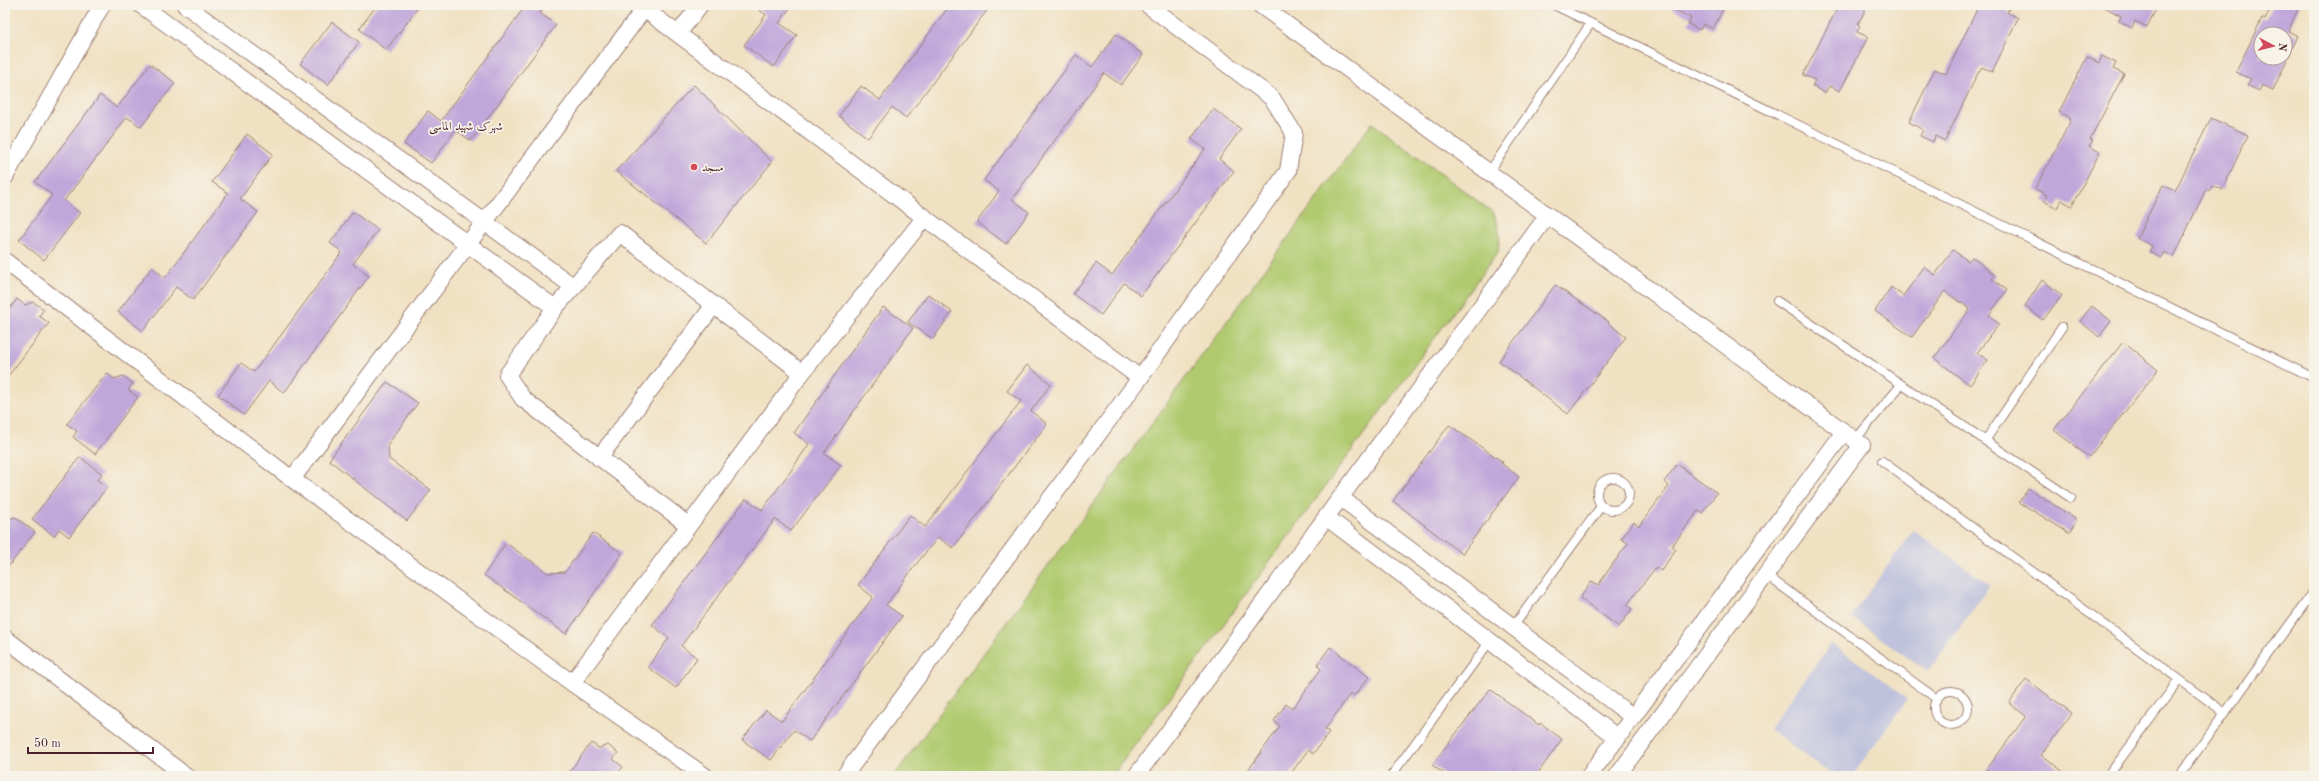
<svg xmlns="http://www.w3.org/2000/svg" width="2319" height="781" font-family="'Old Standard TT',Amiri,serif">
  <rect width="100%" height="100%" fill="#f7f3e8"/>
  <filter id="ink" filterUnits="userSpaceOnUse"><feTurbulence type="fractalNoise" baseFrequency=".025" numOctaves="2"/><feDisplacementMap in="SourceGraphic" scale="8" xChannelSelector="R" yChannelSelector="G"/><feConvolveMatrix kernelMatrix="1 2 1 2 8 2 1 2 1" color-interpolation-filters="sRGB"/></filter>
  <filter id="wash" filterUnits="userSpaceOnUse"><feTurbulence type="fractalNoise" baseFrequency=".012" numOctaves="4" result="noise"/><feDisplacementMap in="SourceGraphic" scale="16" xChannelSelector="R" yChannelSelector="G"/><feGaussianBlur stdDeviation="0.9" result="paint"/><feColorMatrix in="noise" values="0 0 0 0 0 0 0 0 0 0 0 0 0 0 0 0 0 1.4 0 .05"/><feComposite in="paint" operator="in"/></filter>
  <g filter="url(#wash)">
    <rect width="100%" height="100%" fill="#f0e1c2"/>
    <!-- industrial -->
    <path fill="#c0c2dd" d="M1913,530L1990,585L1928,672L1851,617Z
      M1831,643L1908,698L1852,776H1834L1769,729Z"/>
    <!-- green -->
    <path fill="#b1ca70" stroke="#7e744e" d="M1372,123L1494,213L1500,235L1498,252L1112,776H894Z"/>
    <g id="blocks">
      <!-- building -->
      <path fill="#c0a7da" fill-rule="evenodd" d="M377,5H420L386,50L359,29Z
        M526,5H545L540,13L556,25L471,141L456,130L431,163L404,144L428,111L441,121Z
        M753,5H792L779,23L797,35L774,67L744,45L766,15Z
        M950,5H991L906,118L892,107L868,138L839,116L861,86L880,100Z
        M1665,5H1725L1713,29L1703,24L1700,30L1688,24L1691,18Z
        M1839,5H1868L1858,24L1860,26L1857,32L1868,37L1840,91L1829,86L1825,93L1812,86L1815,80L1803,75Z
        M1979,5H2011L2007,12L2018,18L1992,72L1982,67L1978,73L1945,141L1935,136L1933,142L1920,136L1923,130L1909,122L1935,69L1946,74Z
        M2101,5H2158L2147,27L2135,21L2132,28L2119,21L2121,16Z
        M2272,5H2300L2288,31L2298,36L2273,90L2262,85L2259,91L2247,85L2251,79L2236,72L2262,18L2265,20ZM2261,34H2285V58H2261Z
        M332,22L359,42L328,85L300,64Z
        M1116,34L1143,55L1121,85L1104,73L1012,199L1029,212L1006,244L977,222L999,191L984,180L1076,55L1092,67Z
        M2102,56L2116,63L2113,69L2124,74L2090,139L2093,140L2089,146L2100,152L2072,206L2061,200L2057,208L2044,201L2047,195L2035,189L2069,124L2071,118L2059,112L2087,57L2099,63Z
        M150,64L175,83L141,127L127,117L64,201L80,213L44,260L19,240L52,195L35,182L100,95L117,108Z
        M694,85L772,162L706,243L616,171Z
        M1213,109L1241,129L1219,159L1234,171L1141,296L1124,283L1101,315L1073,294L1096,263L1112,275L1205,149L1191,139Z
        M2211,118L2248,135L2222,190L2212,185L2209,191L2206,189L2174,257L2164,252L2161,258L2149,252L2152,246L2137,238L2163,185L2175,191Z
        M247,134L273,154L240,199L258,212L193,300L176,287L143,331L118,312L152,267L165,278L228,193L212,182Z
        M353,212L378,230L353,264L369,276L284,393L269,381L244,415L218,395L241,363L254,372L342,252L330,243Z
        M1953,250L1968,261L1972,257L1995,275L1992,279L2007,290L1989,315L1999,324L1977,353L1988,360L1970,385L1934,358L1970,309L1945,291L1912,337L1875,311L1891,287L1903,296L1924,267L1935,275Z
        M2042,280L2062,295L2043,320L2025,306Z
        M1555,285L1609,322L1608,323L1626,337L1568,414L1499,361Z
        M928,294L952,312L933,339L908,322Z
        M17,299L25,305L33,302L44,309L39,316L49,323L5,380V315Z
        M2092,306L2111,321L2099,337L2080,321Z
        M883,307L913,328L824,453L841,465L791,531L775,519L681,646L697,658L676,688L648,667L669,638L652,625L746,499L762,510L790,472L809,444L794,433Z
        M2123,342L2158,370L2089,457L2054,430Z
        M1027,365L1051,384L1031,411L1047,424L953,548L938,537L914,567L886,605L902,616L810,741L794,730L771,760L742,740L766,710L782,721L873,597L858,585L887,546L910,515L925,527L1021,401L1007,391Z
        M107,373L114,379L123,376L133,384L128,390L138,397L95,454L73,437L77,431L67,424Z
        M387,382L418,403L388,444L389,459L431,490L407,521L329,460Z
        M1449,425L1503,462L1501,463L1519,477L1462,554L1393,501Z
        M80,457L102,474L97,480L107,487L69,537L59,529L54,536L32,519Z
        M1677,464L1717,493L1702,513L1698,511L1672,546L1676,549L1661,571L1656,567L1627,605L1632,609L1619,627L1580,598L1592,581L1598,585L1628,543L1621,539L1634,522L1639,526L1669,486L1664,482Z
        M2028,488L2077,520L2069,533L2019,502Z
        M15,517L35,532L5,571V520Z
        M593,533L622,553L566,634L484,575L506,543L548,573L565,572Z
        M1330,647L1369,677L1354,696L1351,693L1325,729L1329,732L1313,754L1308,750L1289,776H1244L1280,726L1274,721L1286,704L1292,709L1321,669L1317,665Z
        M2026,679L2072,713L2041,755L2069,776H1982L2026,716L2009,703Z
        M1490,689L1539,725L1540,723L1562,739L1536,776H1447L1432,765Z
        M591,743L599,748L608,745L618,753L613,759L623,767L616,776H566Z"/>
    </g>
  </g>
  <g filter="url(#ink)">
    <use href="#blocks" fill-opacity="0" stroke="#9d8076" stroke-width="1"/>
    <g fill="none" stroke-linecap="round" stroke-linejoin="round">
      <!-- lane casing -->
      <g stroke="#9d8076" stroke-width="10">
        <path id="lane" d="M1554,5L2314,378
          M1489,172L1591,23
          M1777,301L2071,498
          M1855,440L1901,385
          M1985,441L2062,327
          M1882,461L2225,713
          M1597 494a16 16 0 1 1 32 0a16 16 0 1 1-32 0Z
          M1766,575L1937,699
          M1513,627L1602,505
          M1934 708a17 17 0 1 1 34 0a17 17 0 1 1-34 0Z
          M1391,776L1490,641
          M2108,776L2179,680
          M2179,776L2314,591"/>
      </g>
      <!-- street casing -->
      <g stroke="#9d8076" stroke-width="18">
        <path id="street" d="M141,5L555,308
          M185,5L574,287
          M639,5L1140,378
          M1260,5L1862,445L1617,776
          M678,34L700,5
          M5,177L102,5
          M5,261L292,479L572,683L705,776
          M599,458L714,305
          M292,479L644,9
          M1341,498L1633,717
          M1326,517L1618,738
          M688,525L523,399L507,375L555,308L620,233L802,373
          M5,638L186,776
          M572,683L802,373L925,217
          M844,776L1140,378L1288,171L1294,133L1272,98L1148,5
          M1136,776L1548,215
          M1589,776L1844,432"/>
      </g>
      <!-- lane -->
      <use href="#lane" stroke="#fff" stroke-width="8"/>
      <!-- street -->
      <use href="#street" stroke="#fff" stroke-width="16"/>
    </g>
  </g>
  <!-- markers -->
  <circle fill="#d1495b" stroke="#f7f3e8" stroke-width="1.5" cx="694" cy="167" r="4"/>
  <g text-anchor="middle" stroke-width="3.5" stroke-linejoin="round" paint-order="stroke">
    <!-- poi labels -->
    <g font-size="11" fill="#4a1f2b" stroke="#f7f3e8" text-anchor="start">
      <text x="702" y="171">مسجد</text>
    </g>
    <!-- neighbourhood labels -->
    <g font-size="12" fill="#4a1f2b" stroke="#f7f3e8">
      <text x="466" y="130">شهرک شهید الماسی</text>
    </g>
  </g>
  <!-- margin -->
  <rect width="2319" height="781" fill="none" stroke="#f7f3e8" stroke-width="20"/>
  <!-- north arrow -->
  <g transform="translate(2273 46) rotate(97)"><circle r="19" fill="#f7f3e8" stroke="#b29e9c"/>
  <path d="M0-3L7 15L0 10L-7 15Z" fill="#d1495b"/>
  <text y="-6" font-size="11" font-weight="bold" text-anchor="middle" fill="#4a1f2b">N</text>
  </g>
  <!-- scale -->
  <path d="M28 747v6h125v-6" fill="none" stroke="#4a1f2b" stroke-width="2"/>
  <text x="34" y="747" font-size="12" fill="#4a1f2b" stroke="#f7f3e8" stroke-width="3" paint-order="stroke">50 m</text>
</svg>
